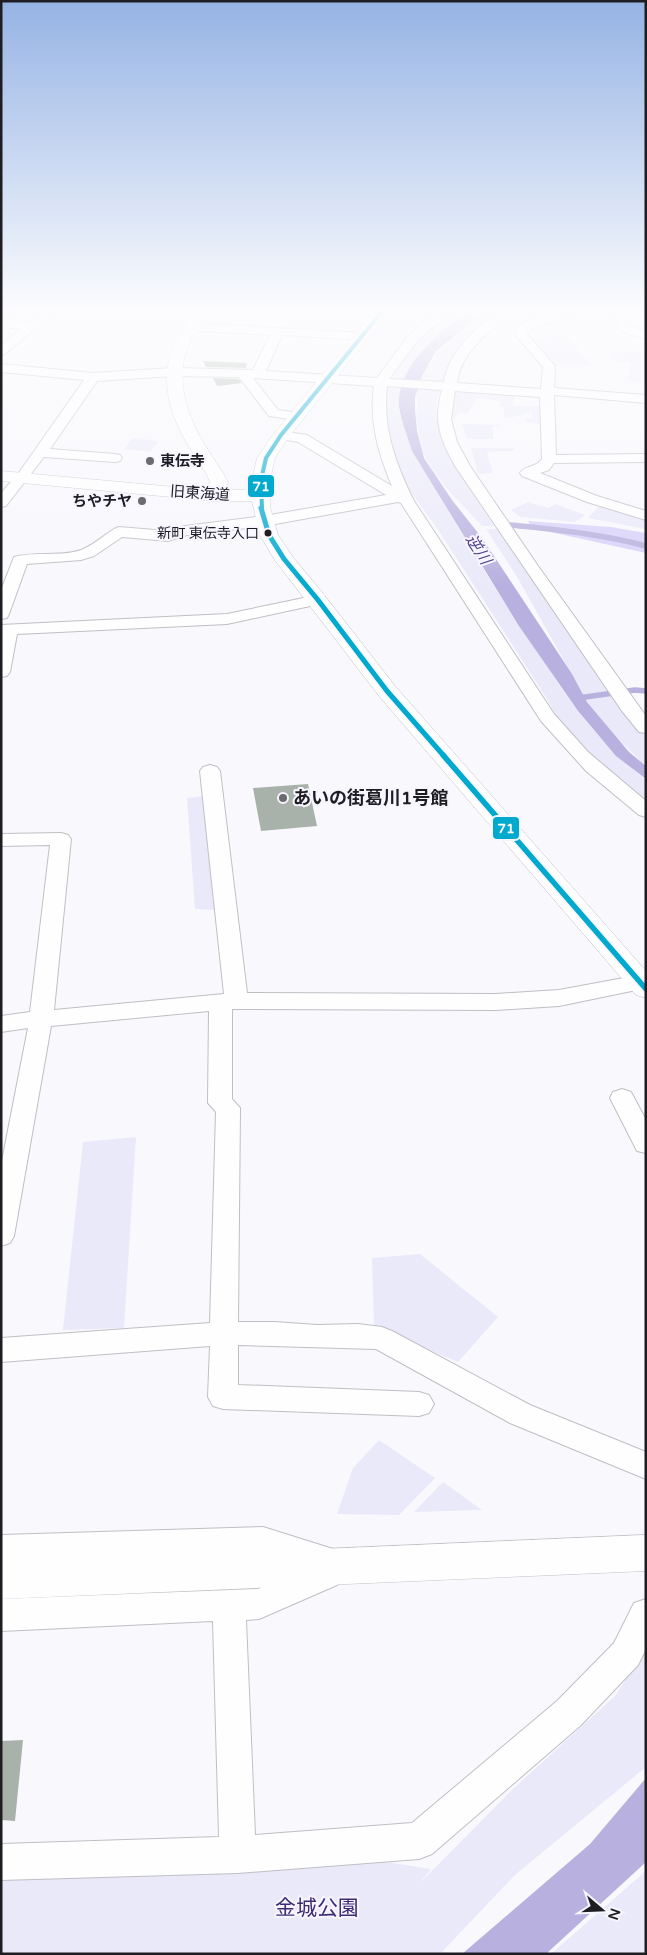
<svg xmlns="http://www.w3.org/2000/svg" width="647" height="1955" font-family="'Varela Round','Noto Sans JP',sans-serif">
  <rect width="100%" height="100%" fill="#f8f8fd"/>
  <!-- green -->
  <path fill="#eae9f9" d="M448,313H464C434,337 401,364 399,405C398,427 426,472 437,491C469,548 504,603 541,657C553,675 564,693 577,710C597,736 621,760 646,780V808L564,731L549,702L439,531L391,464L383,417L387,378L410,345L437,320Z
    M483,313H505L489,324L450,362L436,402L439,428L444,440L470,490L494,526H482L450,492L434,472L422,451L416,416L418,404L415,388L439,351Z
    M568,336L580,353L593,365H553L530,337Z
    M646,351V383L627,381L631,363L618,362L609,353Z
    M453,388L516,392L512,406H544L545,424L529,423L525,419L532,418V412L505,419L503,408L509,406L501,407L500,401L477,398L468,413H458L455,419L449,418Z
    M462,424L503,425L493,427V439H467Z
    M133,438L159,441L150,452L124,449Z
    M471,448H514L512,451L487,452L493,473L478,474Z
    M528,502L548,508L555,504L585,515L575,522L520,517L511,510Z
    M600,505L646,518V529L588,518Z
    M486,529H497L613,696L636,727L646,736V766L616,737L586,700L516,575Z
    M205,796L218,910L195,909L187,798Z
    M136,1137L124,1328L63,1330L83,1142Z
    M420,1254L498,1317L458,1362L374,1327L372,1258Z
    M379,1440L435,1478L399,1515L337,1514L353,1468Z
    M443,1482L482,1510L414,1512Z
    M646,1648V1767L516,1874L440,1954H1V1872L379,1861L431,1869L420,1883L513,1789L616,1695Z
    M646,1870V1954H551L640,1876Z"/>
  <!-- forest -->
  <path fill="#d8d2f9" d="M528,521L611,527L646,533V553L532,528Z"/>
  <!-- water -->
  <path fill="#b8b1df" d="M464,313H483L436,351L422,376L415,397V410L417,431L424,458L452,500L482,538L572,674L587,702L629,752L646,766V779L616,756L578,711L519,626L412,451C408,437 397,412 399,398C404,360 437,336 464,313Z
    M646,1778V1862L546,1954H462L590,1844Z"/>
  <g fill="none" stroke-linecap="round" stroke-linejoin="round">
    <!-- stream -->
    <path stroke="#b8b1df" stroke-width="5.5" d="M511,525C557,530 601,534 646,546
      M578,698L635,690L646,691"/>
  </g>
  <!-- building -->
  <path fill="#a9b2aa" d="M203,361L247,363L246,368L206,367Z
    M213,378L238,379L242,383L217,386Z
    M308,784L317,826L261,831L253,788Z
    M23,1740L15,1821L1,1820V1741Z"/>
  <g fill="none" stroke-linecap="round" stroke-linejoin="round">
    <!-- minor casing -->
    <g stroke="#bfbfc4" stroke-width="2">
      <path id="minor" d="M41,313H54L5,354L1,355V345L21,329L1,327V319L29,322Z
        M435,313H449L417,341L389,379L444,382C447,357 476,323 500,314C505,312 511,313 516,313C512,319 503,322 497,326C477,341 460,359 457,383L541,389L543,367L514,333C526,313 556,313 577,313L575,316L539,325L526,333L555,366L554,388L646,395V403L554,395L556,455L646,454V462L554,463L549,470L540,473L597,496L646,511V520L587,502L522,476L520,473C525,465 536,468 542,459L540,397L455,391L451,419L457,442L470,466L538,566L646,716V733L639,732L622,711L455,466C440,439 433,421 442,390L387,386C382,427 396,465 414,501L554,714L588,752L646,801V817L639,815L586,771L541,721L401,503L398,502L264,526L187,535L168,541L122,537L94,556L81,560L27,564L9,614L7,618L1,619V590L14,557C35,551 62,557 81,550C92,546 103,536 114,529L119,527L167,531L185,526L264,516L386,495L298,442L276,438L274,435L276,432L281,431L307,435L392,486C378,453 369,421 374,386L253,378L278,410L301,413L303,416L301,419L296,420L269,416L239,377L174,376L97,381L50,449L115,454L120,455L122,458L120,461L115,462L44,457L6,506L1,507V493L18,474L84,380L1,372V364L93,373L174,368L253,370L270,335L186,330L184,327L186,324L190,323L366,333L368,336L362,340L282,335L266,371L377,378L408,336Z
        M609,313H621L631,326L646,331V339L623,332Z
        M318,595L324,597L326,600L324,603L227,624L17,634L10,672L7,676L1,677V625L227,614Z
        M210,765L217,767L220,771L247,993L496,994L559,990L640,975L646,976V988L559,1006L496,1010L232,1009V1099L240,1108L238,1322H274L317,1325L358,1324L382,1327L392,1331L530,1405L646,1452V1479L510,1423L376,1349L238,1345V1385L419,1392L429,1395L434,1404L429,1413L419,1416L223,1409L213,1406L208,1397L210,1346L1,1362V1338L210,1323L216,1112L208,1103L209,1011L51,1026L14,1236L10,1243L1,1246V1166L28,1028L1,1032V1016L30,1012L50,845L1,846V834L61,833L68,835L71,839L54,1010L224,994L200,771L203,767Z
        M622,1089L631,1092L646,1120V1153L637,1151L610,1098L613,1092Z
        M263,1527L333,1549L338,1559L336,1563L342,1574L337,1585L259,1619L246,1620L255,1835L412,1823L557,1701L614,1643L634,1603L646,1599V1649L638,1665L581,1725L432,1854L419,1859L238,1873L1,1880V1844L219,1837L213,1621L1,1631V1599L258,1589L304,1568L263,1555L1,1565V1535Z"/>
    </g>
    <!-- tertiary casing -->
    <g stroke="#bfbfc4" stroke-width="1">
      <path id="tertiary" d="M194,313H209C202,323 195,331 190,342C174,375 186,413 203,442C211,456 221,468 228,482L225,490H252V480L257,458L273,435L373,313H388L288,438L275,458L270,480V507L278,535L292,556L325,596L395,686L646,971V998L636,995L379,696L274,559L260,535L252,501H214L1,481V471L207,490L210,482C204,467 194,456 186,442C160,396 159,354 194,313Z
        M646,1535V1571L1,1599V1563Z"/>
    </g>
    <!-- minor -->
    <use href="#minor" fill="#fefeff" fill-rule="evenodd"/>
    <!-- tertiary -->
    <use href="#tertiary" fill="#fefeff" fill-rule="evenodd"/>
    <!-- bus-1-far2 casing -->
    <g stroke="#f7f6ff" stroke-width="6">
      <path id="bus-1-far2" d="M262,509L261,480L266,458L281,435L381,313"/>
    </g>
    <!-- bus-1-far1 casing -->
    <g stroke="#f7f6ff" stroke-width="8">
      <path id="bus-1-far1" d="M261,508L269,535L284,559L318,600L387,691L444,756"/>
    </g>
    <!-- bus-1 casing -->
    <g stroke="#f7f6ff" stroke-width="9">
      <path id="bus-1" d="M443,755L646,989"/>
    </g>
    <!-- bus-1-far2 -->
    <use href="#bus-1-far2" stroke="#00a9ce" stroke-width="4"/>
    <!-- bus-1-far1 -->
    <use href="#bus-1-far1" stroke="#00a9ce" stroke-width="5"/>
    <!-- bus-1 -->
    <use href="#bus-1" stroke="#00a9ce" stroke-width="5.5"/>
  </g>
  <!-- sky -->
  <linearGradient id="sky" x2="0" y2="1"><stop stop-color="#95b3e4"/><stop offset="0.53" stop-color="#fcfcfe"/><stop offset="1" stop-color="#fcfcfe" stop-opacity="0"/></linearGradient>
  <rect width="647" height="586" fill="url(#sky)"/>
  <!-- markers -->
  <g fill="#6a6a6f" stroke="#f7f6ff" stroke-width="2">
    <circle cx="150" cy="461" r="5"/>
    <circle cx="142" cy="501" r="5"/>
    <circle cx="283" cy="798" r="5"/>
  </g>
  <circle fill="#1d1d22" stroke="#f7f6ff" stroke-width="2" cx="268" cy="533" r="4.5"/>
  <g text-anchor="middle" stroke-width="4" stroke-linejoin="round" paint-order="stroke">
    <!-- far-bus labels -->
    <g font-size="14" fill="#1d1d22" stroke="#f7f6ff" text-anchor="end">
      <text x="259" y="538">新町 東伝寺入口</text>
    </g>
    <!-- far-poi labels -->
    <g font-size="15" font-weight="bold" fill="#1d1d22" stroke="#f7f6ff" text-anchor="start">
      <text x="160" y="466">東伝寺</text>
      <text x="132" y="506" text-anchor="end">ちやチヤ</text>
    </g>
    <!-- far-street labels -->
    <g font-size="15" fill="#1d1d22" stroke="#f7f6ff">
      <text transform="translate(200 493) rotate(4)" y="5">旧東海道</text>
    </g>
    <!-- far-water labels -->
    <g font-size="16" font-style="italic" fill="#52418d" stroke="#f7f6ff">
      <text transform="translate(479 549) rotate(57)" y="6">逆川</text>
    </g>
    <!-- poi labels -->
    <g font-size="18" font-weight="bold" fill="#1d1d22" stroke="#f7f6ff" text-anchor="start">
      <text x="293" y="804">あいの街葛川1号館</text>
    </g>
    <!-- near-park labels -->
    <g font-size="21" fill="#3e2b75" stroke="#f7f6ff">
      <text x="317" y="1915">金城公園</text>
    </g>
  </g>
  <g stroke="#f7f6ff" stroke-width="2">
    <rect x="247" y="474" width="28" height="24" rx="5" fill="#00a9ce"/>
    <rect x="492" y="816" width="28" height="24" rx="5" fill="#00a9ce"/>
  </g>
  <g font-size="14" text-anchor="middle" font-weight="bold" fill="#fff">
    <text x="261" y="491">71</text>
    <text x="506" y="833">71</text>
  </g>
  <!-- border -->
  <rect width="647" height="1955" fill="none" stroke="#1d1d22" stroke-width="5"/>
  <!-- north arrow -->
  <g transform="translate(602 1910) rotate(109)" stroke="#f7f6ff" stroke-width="4" paint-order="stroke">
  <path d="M0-4L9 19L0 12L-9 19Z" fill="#1d1d22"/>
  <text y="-8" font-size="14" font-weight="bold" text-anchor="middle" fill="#1d1d22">N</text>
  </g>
</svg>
